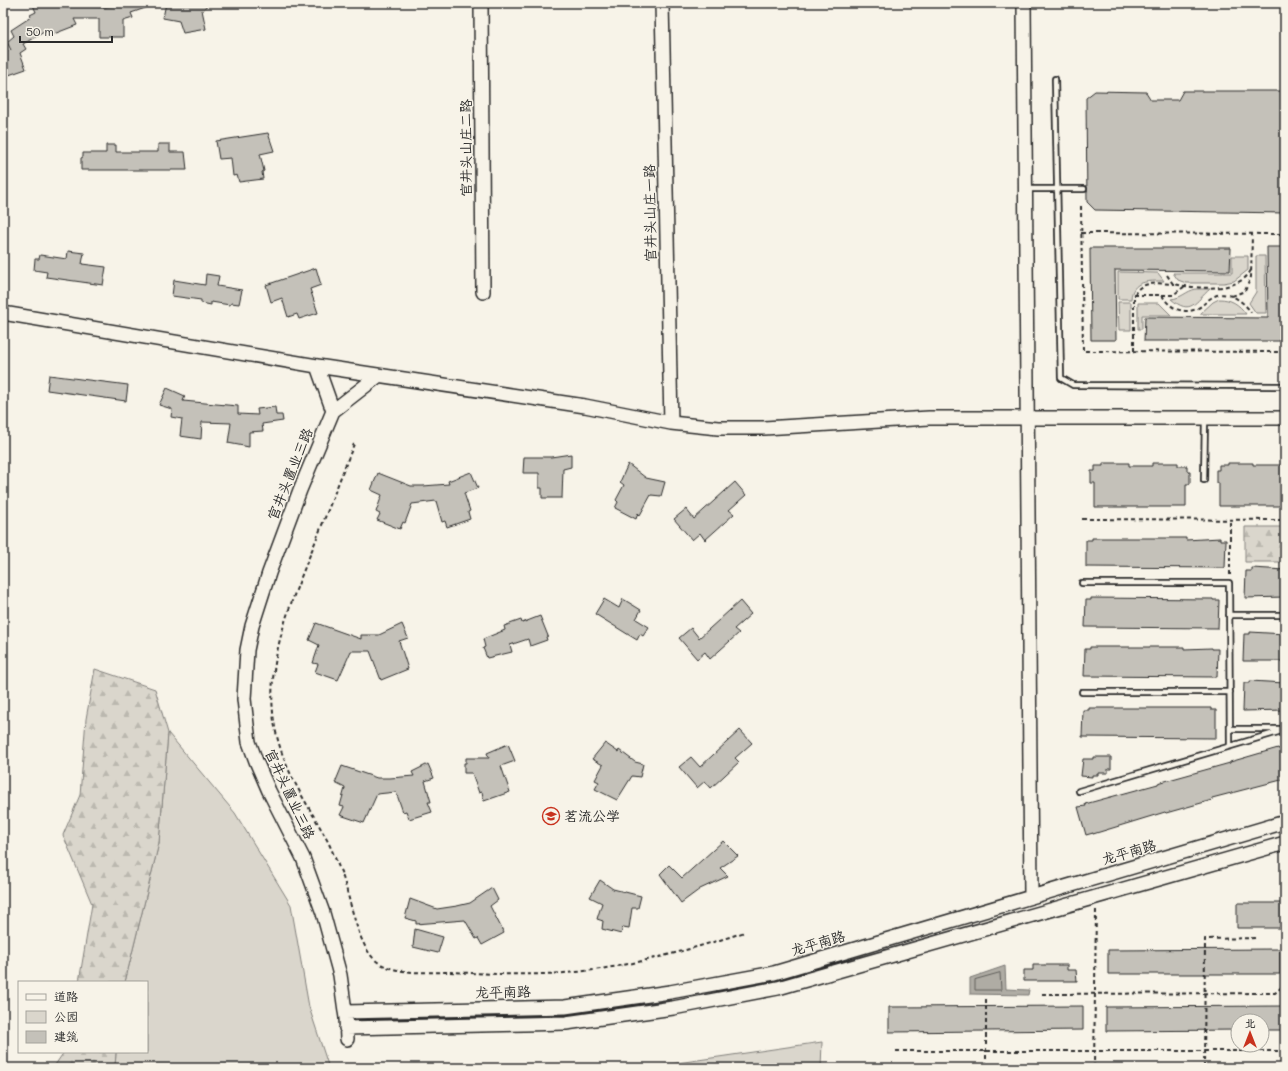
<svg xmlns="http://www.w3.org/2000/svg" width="1288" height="1071" font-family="Mali,'LXGW WenKai TC',sans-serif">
  <defs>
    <pattern id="forest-firs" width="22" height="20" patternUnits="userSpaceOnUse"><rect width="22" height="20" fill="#dad6cc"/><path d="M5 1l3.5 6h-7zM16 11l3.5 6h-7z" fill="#bbb8af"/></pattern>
  </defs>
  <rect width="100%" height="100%" fill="#f7f3e8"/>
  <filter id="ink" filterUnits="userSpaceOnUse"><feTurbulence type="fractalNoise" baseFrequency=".025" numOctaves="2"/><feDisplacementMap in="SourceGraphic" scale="8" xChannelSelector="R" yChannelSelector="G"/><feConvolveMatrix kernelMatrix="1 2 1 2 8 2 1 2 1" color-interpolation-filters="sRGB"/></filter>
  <g filter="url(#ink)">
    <!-- green -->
    <path fill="#dad6cc" stroke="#82807c" d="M1232,256H1248V270L1234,281L1224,283H1186L1178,280L1173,273H1232Z
      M1256,256H1265L1266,313H1256L1249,303L1256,292Z
      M1118,272L1158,273L1164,281C1149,281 1132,280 1131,299H1118Z
      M1196,289H1210C1195,302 1191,316 1171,299C1182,298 1186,291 1196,289Z
      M1219,299C1231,299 1239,304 1246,314H1200L1213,302Z
      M1118,302H1131V330H1119Z
      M1138,303H1159L1171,315H1142V329H1138Z
      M168,733L235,813L291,905L309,1007L329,1068H115L116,1052H147V982H125L159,843Z
      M822,1042L821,1068H643Z"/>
    <!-- forest -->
    <path fill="url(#forest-firs)" stroke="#82807c" d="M1245,527H1285V562H1245Z
      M95,669L155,689L168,733L159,843L125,982H79L92,904L63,835L80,795L86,719Z
      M64,1052H116L115,1068H53Z"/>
    <!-- water -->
    <path fill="#afaca4" stroke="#7a7874" d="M1005,966L1006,989L1029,990L1028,995L970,994V978Z"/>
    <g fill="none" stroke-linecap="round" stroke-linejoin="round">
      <!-- shore -->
      <path stroke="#605f5b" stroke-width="1" d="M1000,973L1001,990H975V980Z"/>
    </g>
    <!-- building -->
    <path fill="#c4c1b9" stroke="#2b2b2b" d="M32,3H76L77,6L105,7L129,3H154V5L131,13L133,18L123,21V37H99V19H74L77,25L46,37L44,32L23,44L26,49L20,53L26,69L3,77V52L11,50L7,42L14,36L11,30L31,17L30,15L36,12Z
      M166,3H210L202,10L206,29L183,33L179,21L163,18Z
      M1095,91L1146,92L1151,100H1178L1183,91H1285V213L1095,210L1087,202L1086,98Z
      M268,133L274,151L260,154L264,171L262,172L263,179L239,182L237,175L233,176L231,158L219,159L216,141Z
      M158,144H170V152H185L187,170H81V158L83,157V153H106V145H116V152H158Z
      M1267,247H1285V341H1144L1145,317L1268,318Z
      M1090,248H1231L1230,271L1115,270L1116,340H1091Z
      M68,251L84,253L82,264L106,267L103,285L46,277L47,272L34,270L35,259H39L40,255L67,259Z
      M316,268L321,285L310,289L318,313L299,319L297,314L288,317L282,298L271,302L266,285Z
      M206,274L219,276L217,286L242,290L239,304L231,303L230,305L211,302V305L201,303V300L172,296L174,280L205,285Z
      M49,375L128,385L126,401L47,390Z
      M167,388L185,396L183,401L238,406V414L258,415L257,409L275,407L276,415H282L283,421L262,424L263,431L249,432V447L228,443L231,423L202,422L201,439L180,436L182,419L171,417L172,409L159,405Z
      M571,454V467L563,469L562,498H542V488H539V473H523L524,457H551Z
      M1103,463H1129V466H1152V463H1178V466H1187V471H1190V484H1186V507H1095V483H1091V471H1095V466H1103Z
      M1228,463H1253V465H1285V506H1219V483H1216V470H1219V465H1228Z
      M628,464L646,478L665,482L661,496L651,495L640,515L638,513L636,519L615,508L618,502L616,500L624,485L620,482Z
      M471,472L478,488L464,493L470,511L468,512L470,519L447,527L445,521L442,522L436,501L412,504L405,523L403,522L400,529L377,520L380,514L376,512L382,495L371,490L378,473L411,486H423L449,484L448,481Z
      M735,482L746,495L729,510L734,514L705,540L700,533L692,540L674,519L686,509L694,519Z
      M1092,538H1186V540L1220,538V540H1226L1225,568L1086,567V540H1092Z
      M1252,568L1285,570V597L1245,598L1246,571H1252Z
      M1091,598L1213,599V600H1219L1218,628L1085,627L1086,600H1091Z
      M604,599L619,608L623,599L641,610L636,619L649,627L643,636L640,634L637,640L595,614Z
      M740,601L751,614L734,629L739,633L710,659L705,652L697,659L679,638L691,628L699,638Z
      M540,616L548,636L546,637L547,640L530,646L528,639L510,645L512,652L487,658L483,648L485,647L483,639L505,630L504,626L521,620L522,623Z
      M316,623L361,639V635H379L402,624L408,638L399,641L408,669L381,680L370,651H351L338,680L315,672L318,664L313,663L319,645L309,640Z
      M1250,632L1285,634V661H1243L1244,634H1250Z
      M1090,647H1184V649L1212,648V649H1218L1217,677L1084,676L1085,649H1090Z
      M1250,681L1285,683V710L1243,711L1244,683H1250Z
      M1089,708H1211V710H1216V738L1082,737L1083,710H1089Z
      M740,730L752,743L735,758L739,762L711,788L705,781L697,788L679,767L691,757L700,767Z
      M605,743L618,752L619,750L635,762L643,764L640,777L632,776L617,800L595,789L599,782L595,780L603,765L592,759Z
      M508,744L515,761L501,766L510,792L484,801L482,792L479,793L472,773H464V763H466V758H489L487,753Z
      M1285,747V779L1212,798V800L1166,813L1165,812L1093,834V833L1086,835L1078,807L1086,806L1085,804L1158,784V783L1230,763V762L1278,748V749Z
      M1093,757H1111V769H1108V773H1098V775H1092V777L1081,776L1083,759H1093Z
      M428,764L434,778L425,781L431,802H428L432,812L409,819L406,811L403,812L396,792L377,794L364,823L340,815L344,807L340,806L345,788L335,783L342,766L377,778H390L414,776L412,772Z
      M723,841L738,856L720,868L728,876L700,889L681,903L660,874L669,865L682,878Z
      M600,880L613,889L641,896L638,908H632L629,928L623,927L621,934L602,929L603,921L597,919L602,903L590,897Z
      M492,888L498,900L490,906L504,933L482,945L478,938L476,939L465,920L416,924V921L405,918L410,899L437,909L457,906L470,903Z
      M1237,903H1282V928H1237Z
      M415,929L443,937L438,953L413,947Z
      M1280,949V974H1108V950Z
      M1033,965H1067V970H1076L1077,981H1024V970H1033Z
      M1083,1006V1030L889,1032V1007Z
      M1285,1006V1030H1262V1021H1238V1030L1106,1031V1007Z"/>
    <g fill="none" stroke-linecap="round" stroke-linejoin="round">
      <!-- lane casing -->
      <g stroke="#2b2b2b" stroke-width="8">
        <path id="lane" d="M1055,79L1061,378L1073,385L1283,386
          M1026,189H1084
          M1204,480L1205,419
          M1082,583H1229L1230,746
          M1229,615H1285
          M1082,692H1230
          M1230,729H1283
          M1079,791L1285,730"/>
      </g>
      <!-- secondary casing -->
      <g stroke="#2b2b2b" stroke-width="16">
        <path id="secondary" d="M481,3L483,292
          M662,3L671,423
          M1024,3L1031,897
          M3,313L317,366L585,406L671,423L718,428H764L929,418H1285
          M317,366L333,411
          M345,1012L565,1007L670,992L774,973L1285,822
          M346,1028L566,1023L673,1008L778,988L1285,843
          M347,1039L346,1018L340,975L323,913L303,858L269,791L256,761L249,742L244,699L247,650L252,626L269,573L300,490L333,411L378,376"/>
      </g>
      <!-- path -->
      <path stroke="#2b2b2b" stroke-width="2" stroke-dasharray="4 3" stroke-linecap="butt" d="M1081,206L1083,351L1285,352
        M1081,233L1285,234
        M1167,275L1173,284L1179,285C1201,289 1240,292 1251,270
        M1134,295H1173L1185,286
        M1162,295C1168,307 1183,315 1196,309C1202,307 1206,301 1211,298C1226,288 1242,300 1251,312
        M1232,296L1245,291L1251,277L1252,234
        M1134,351V297C1138,279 1162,284 1175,284
        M354,444C341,476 329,508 316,540C290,605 257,675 280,747C290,780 310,808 326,838C332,849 336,861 341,872C351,897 357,952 381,964C401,975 428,972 450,972C492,974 535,976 576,972C630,967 693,949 745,932
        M1082,519L1285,520
        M1230,575V520
        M1042,994L1275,993L1285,984
        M986,999V1068
        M896,1051H1285
        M1094,1068L1096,909
        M1204,1068L1205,939L1258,938"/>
      <!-- lane -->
      <use href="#lane" stroke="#f7f3e8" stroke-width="4.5"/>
      <!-- secondary -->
      <use href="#secondary" stroke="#f7f3e8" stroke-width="13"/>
    </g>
  </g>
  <!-- icons -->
  <defs>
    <g id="school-ring" transform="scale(0.9)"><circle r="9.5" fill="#f7f3e8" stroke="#c8321e" stroke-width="1.5"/><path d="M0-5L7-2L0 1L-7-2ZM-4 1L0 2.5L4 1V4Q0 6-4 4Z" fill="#c8321e"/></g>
  </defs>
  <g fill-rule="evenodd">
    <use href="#school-ring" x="551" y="816"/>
  </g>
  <g text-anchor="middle" stroke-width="3" stroke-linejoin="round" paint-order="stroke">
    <!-- street labels -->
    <g font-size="14" fill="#2b2b2b" stroke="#f7f3e8">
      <text transform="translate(466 148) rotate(-90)" y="5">官井头山庄二路</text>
      <text transform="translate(650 213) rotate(-91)" y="5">官井头山庄一路</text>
      <text transform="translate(290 474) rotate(-68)" y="5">官井头置业三路</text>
      <text transform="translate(290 794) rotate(65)" y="5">官井头置业三路</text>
      <text transform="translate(1129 852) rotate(-16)" y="5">龙平南路</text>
      <text transform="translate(818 943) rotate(-16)" y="5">龙平南路</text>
      <text transform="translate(503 992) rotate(-1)" y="5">龙平南路</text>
    </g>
    <!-- poi labels -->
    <g font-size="14" fill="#2b2b2b" stroke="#f7f3e8" text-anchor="start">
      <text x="564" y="821">茗流公学</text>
    </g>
  </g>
  <!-- margin -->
  <rect width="1288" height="1071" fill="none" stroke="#f7f3e8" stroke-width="16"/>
  <rect x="8" y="8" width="1272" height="1055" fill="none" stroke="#2b2b2b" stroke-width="1.5" filter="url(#ink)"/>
  <!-- legend -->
  <rect x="18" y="981" width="130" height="72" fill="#f7f3e8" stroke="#a5a39c"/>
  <rect x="26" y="994" width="20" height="6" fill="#f7f3e8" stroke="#a5a39c"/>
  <text x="54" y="1001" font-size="12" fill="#2b2b2b">道路</text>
  <rect x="26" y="1011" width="20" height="12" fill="#dad6cc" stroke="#a5a39c"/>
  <text x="54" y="1021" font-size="12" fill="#2b2b2b">公园</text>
  <rect x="26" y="1031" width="20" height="12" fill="#c4c1b9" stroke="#a5a39c"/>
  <text x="54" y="1041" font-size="12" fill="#2b2b2b">建筑</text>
  <!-- north arrow -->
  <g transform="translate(1250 1033)"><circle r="19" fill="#f7f3e8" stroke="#a5a39c"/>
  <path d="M0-3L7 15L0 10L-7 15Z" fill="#c8321e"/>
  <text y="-6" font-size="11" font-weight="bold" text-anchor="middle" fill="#2b2b2b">北</text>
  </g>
  <!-- scale -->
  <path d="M20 36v6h92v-6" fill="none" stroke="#2b2b2b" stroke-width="2"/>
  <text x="26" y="36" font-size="12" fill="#2b2b2b" stroke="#f7f3e8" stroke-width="3" paint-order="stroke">50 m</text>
</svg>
